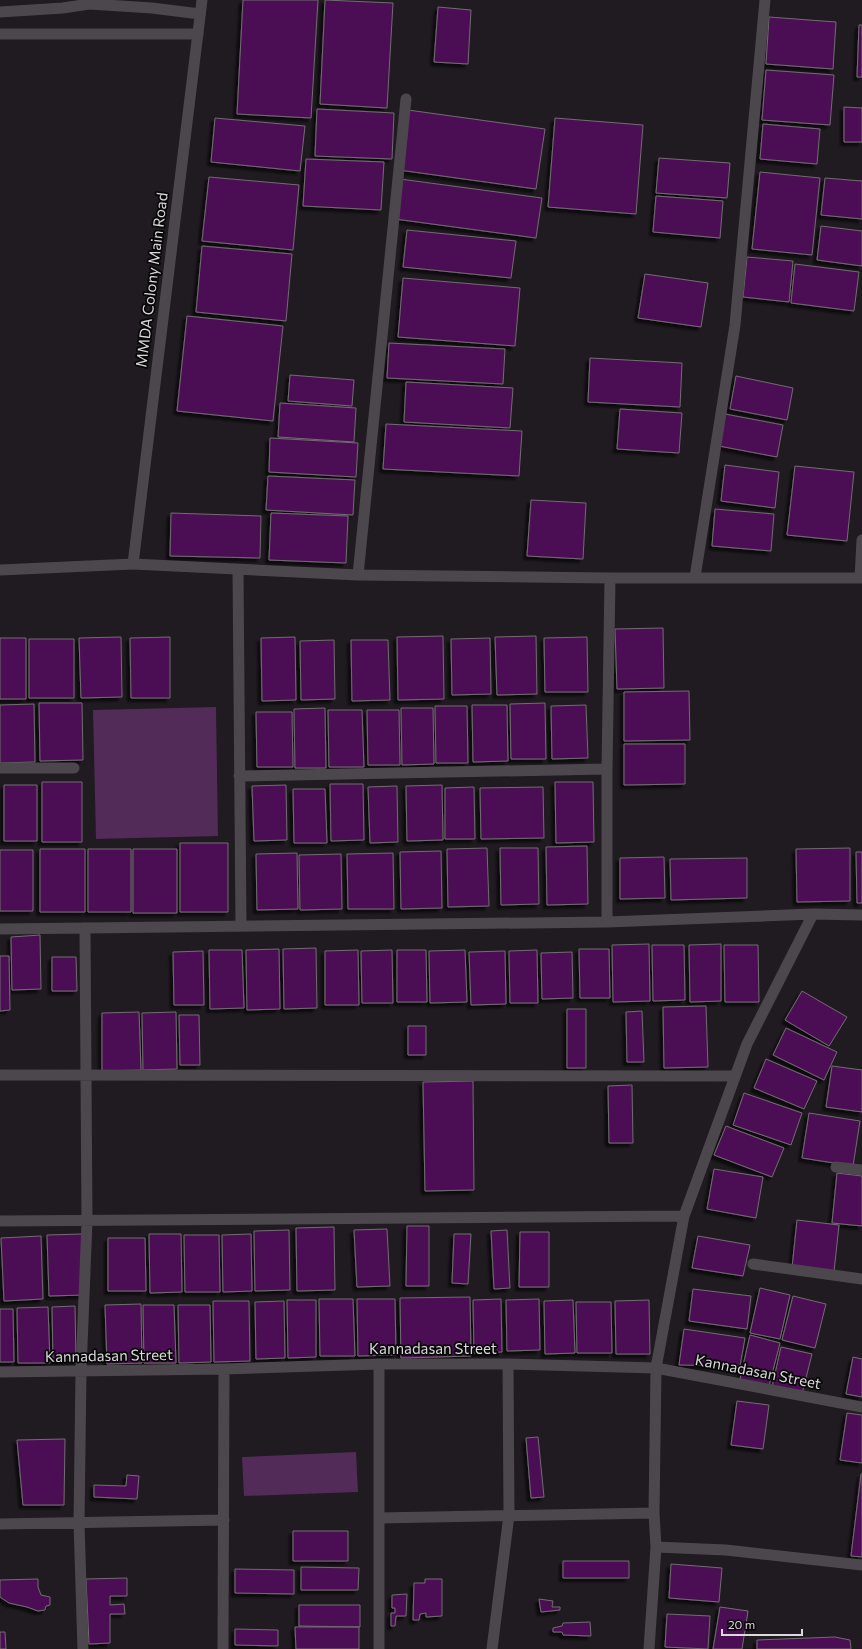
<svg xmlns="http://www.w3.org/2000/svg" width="862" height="1649" font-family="Commissioner,sans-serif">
  <defs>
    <filter id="shadow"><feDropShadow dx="-3.5" dy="3.5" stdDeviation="1" flood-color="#0009"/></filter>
  </defs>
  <rect width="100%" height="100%" fill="#1f1b20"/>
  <!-- green -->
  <path fill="#532b58" d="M216,707L218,836L96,839L93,710Z
    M356,1452L358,1492L244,1496L242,1457Z"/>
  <!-- building -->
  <path fill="#4c1053" stroke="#726c72" filter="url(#shadow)" d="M243,0H318L311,118L237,114Z
    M325,0L393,3L387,108L320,104Z
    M438,7L471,10L468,64L434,62Z
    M769,17L836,22L833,69L766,64Z
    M859,25H862V77H857Z
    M766,70L834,75L830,125L762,120Z
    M844,107L862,108V142H844Z
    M317,109L394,113L392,159L315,156Z
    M408,110L545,129L536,189L399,170Z
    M215,118L305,126L300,171L211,162Z
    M555,118L643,125L636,214L548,207Z
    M763,124L820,129L817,164L760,159Z
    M659,158L730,163L727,198L656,193Z
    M306,159L384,162L381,210L303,206Z
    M760,172L820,178L812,255L752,249Z
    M209,177L299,185L293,250L202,241Z
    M825,178L862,181V219L821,215Z
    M400,179L542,198L536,238L395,219Z
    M656,196L723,201L720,238L653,232Z
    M821,226L862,231V266L817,260Z
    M407,230L516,241L511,278L403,267Z
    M202,246L292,254L286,321L196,312Z
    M747,257L793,261L789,302L743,297Z
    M795,264L859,272L854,311L791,303Z
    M645,274L708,283L701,327L638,318Z
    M403,278L520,288L515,346L398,337Z
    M187,316L283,326L273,421L177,411Z
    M389,343L505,349L503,384L387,378Z
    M590,358L682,363L680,407L588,402Z
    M290,375L354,380L352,406L288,401Z
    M736,376L793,388L787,420L730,409Z
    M406,382L513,388L510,428L404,422Z
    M280,403L356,408L354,442L278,437Z
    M620,409L682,413L679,453L617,449Z
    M725,414L783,425L777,457L719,446Z
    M386,424L522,431L519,476L383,469Z
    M270,438L358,443L356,477L269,472Z
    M725,465L779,472L775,508L721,501Z
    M795,466L854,472L847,541L787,535Z
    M268,476L355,480L353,515L266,510Z
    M531,500L586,503L583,559L527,556Z
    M715,509L774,514L771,551L712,546Z
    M171,513L261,516L260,558L170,556Z
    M271,513L348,516L346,563L269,560Z
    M663,628L664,688L617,689L615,629Z
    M443,636L444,699L398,700L397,637Z
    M536,636L537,694L497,695L495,637Z
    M121,637L122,697L81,698L79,638Z
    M170,637V698H131L130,638Z
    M295,637L296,700L262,701L261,638Z
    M587,637L588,692H545L544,638Z
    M0,638H26V699H0Z
    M490,638L491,694L452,695L451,639Z
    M29,639H74V698H29Z
    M334,640L335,699L301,700L300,641Z
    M351,640H388L390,700L352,701Z
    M689,691L690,740L624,741V692Z
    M39,703H82L83,760L40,761Z
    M545,703L546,759H511L510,704Z
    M34,704L35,762L0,763V705Z
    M472,705H507L508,761L473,762Z
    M586,705L588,758L552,759L551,706Z
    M435,706H467L468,763H436Z
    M325,708L326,768H295L294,709Z
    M401,708H433L434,764L402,765Z
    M328,710H362L364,767H329Z
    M367,710H399L400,765H368Z
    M256,712H292L293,767H257Z
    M624,744H685V784L624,785Z
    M42,782H82V842H42Z
    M555,782H593L594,842L556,843Z
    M330,784H363L364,840L331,841Z
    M4,785H37V841H4Z
    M286,785L287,840L254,841L252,786Z
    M442,785L443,840L407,841L406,786Z
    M397,786L398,842L370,843L368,787Z
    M474,787L475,839H445V788Z
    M543,787L544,838L481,839L480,788Z
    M293,789H325L327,843H294Z
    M180,843H228V912H180Z
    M587,846L588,904L547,905L546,847Z
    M487,848L489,906L448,907L447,849Z
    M500,848H538L539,904L501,905Z
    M850,848V901L797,902L796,849Z
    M40,849H85V912H40Z
    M88,849H131V912H88Z
    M133,849H177V913H133Z
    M0,850H33V911H0Z
    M441,851L442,908L401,909L400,852Z
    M856,852H862V903H857Z
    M297,853L298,909L257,910L256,854Z
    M393,853L394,909H348L347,854Z
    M341,854L342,909L300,910L299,855Z
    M664,857L665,898L620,899V858Z
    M747,858V898L671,900L670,859Z
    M40,935L41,989L12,990L11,937Z
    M649,944L650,1001L613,1002L612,945Z
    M721,944V1001L690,1002L689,945Z
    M652,945H684L685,1000L653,1001Z
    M724,945H758L759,1002H725Z
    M316,948L317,1008L284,1009L283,949Z
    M279,949L280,1009L247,1010L246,950Z
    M579,949H609L610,998H580Z
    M209,950H242L244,1008L210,1009Z
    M358,950L359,1005H325V951Z
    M392,950L393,1003H362L361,951Z
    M397,950H426L427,1002H397Z
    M465,950L467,1002L430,1003L429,951Z
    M537,950L538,1003H510L509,951Z
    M203,951L204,1005H174L173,952Z
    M505,951L506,1004L471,1005L469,952Z
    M572,952L573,998L542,999L541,953Z
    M0,956H9L10,1010L0,1011Z
    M52,957H76L77,991H52Z
    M802,991L847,1017L829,1046L785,1020Z
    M706,1006L708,1067L664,1068L663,1007Z
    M567,1009H586V1068H567Z
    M642,1011L644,1062H627L626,1012Z
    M139,1012L141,1070L102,1071V1013Z
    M176,1012L177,1069L143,1070L142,1013Z
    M179,1015H199L200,1065H180Z
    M408,1026H426V1055H408Z
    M786,1028L837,1052L824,1080L773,1055Z
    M766,1059L817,1081L804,1109L754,1088Z
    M832,1066L862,1070V1112L826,1107Z
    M473,1081L474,1190L425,1191L423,1082Z
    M632,1085L633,1143H609L608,1086Z
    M744,1093L802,1113L791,1145L733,1125Z
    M809,1113L860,1121L853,1166L802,1158Z
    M726,1126L784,1148L772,1177L714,1155Z
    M714,1169L763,1177L756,1218L707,1209Z
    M837,1173L862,1176V1226L832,1223Z
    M797,1220L839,1225L834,1272L792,1268Z
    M407,1226H429V1286H406Z
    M334,1227L335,1290L297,1291L296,1228Z
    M387,1229L390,1286L357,1287L354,1230Z
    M289,1230L290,1290L255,1291L254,1231Z
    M507,1230L510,1288L494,1289L491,1231Z
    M520,1232H549V1287H519Z
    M82,1234L84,1295L49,1296L47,1235Z
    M149,1234H181L182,1292L150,1293Z
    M251,1234L252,1291L223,1292L222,1235Z
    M454,1234H471L468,1284L452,1283Z
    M184,1235H219L220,1292H185Z
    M41,1236L43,1299L4,1301L1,1238Z
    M698,1236L750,1245L743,1276L692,1268Z
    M108,1238H145L146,1291H108Z
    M760,1288L790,1295L780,1339L750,1333Z
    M693,1289L751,1296L747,1329L689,1321Z
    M793,1296L826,1304L815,1348L782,1340Z
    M470,1297L471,1356L401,1358L400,1298Z
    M319,1299H353L355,1356H320Z
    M357,1299H395L396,1355L358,1356Z
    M501,1299L502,1352L474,1353L473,1300Z
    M539,1299L540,1350L507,1351L506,1300Z
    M287,1300H316V1357L288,1358Z
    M573,1300L575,1353L545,1354L544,1301Z
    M649,1300L650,1354H616L615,1301Z
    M213,1301H249L250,1361L214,1362Z
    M284,1301L285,1358L256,1359L255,1302Z
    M576,1302H611L612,1353H577Z
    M141,1304L142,1363L107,1364L105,1305Z
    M143,1305H174L176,1363H144Z
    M178,1305H210L211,1362L179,1363Z
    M75,1306L76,1360L53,1361L52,1307Z
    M48,1307L50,1363H18L17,1308Z
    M0,1309H13L14,1362H0Z
    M684,1329L745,1338L740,1366L679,1365Z
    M750,1335L780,1343L769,1386L740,1379Z
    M781,1347L812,1354L802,1394L772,1387Z
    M853,1357L862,1359V1397L846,1394Z
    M737,1401L769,1405L763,1449L731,1445Z
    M847,1413L862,1415V1463L840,1460Z
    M538,1437L544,1497L531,1498L526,1438Z
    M65,1439L64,1505H23L17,1440Z
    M861,1474H862V1557L851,1556Z
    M127,1475L139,1476L137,1499L94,1497V1485L126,1486Z
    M293,1531H348V1561H293Z
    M563,1561H629V1578H563Z
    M671,1564L722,1568L719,1602L669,1598Z
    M301,1567L359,1568L358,1590H301Z
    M235,1569L294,1570V1594L235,1593Z
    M127,1578V1596H110V1605L124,1604L125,1614H110V1643L89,1644L86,1579Z
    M38,1579V1587L41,1595L50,1597V1605L46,1606L45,1610L38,1611L27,1607L9,1603L0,1597V1580Z
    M425,1579H442V1616L426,1617V1613L420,1614L419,1620H413L414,1583H425Z
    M407,1594L406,1616H396L395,1626H391V1613H395V1608H392V1595Z
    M539,1599L553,1601L552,1607H560V1610L541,1612Z
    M299,1605H360V1627L299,1626Z
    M720,1607L748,1611L742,1649H713Z
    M667,1614L710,1616L708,1649L665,1647Z
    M590,1622L591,1636L563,1635L562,1632H553V1628L562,1626L563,1623Z
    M295,1627H359V1649H296Z
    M235,1629L278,1630V1646L235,1645Z
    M0,1632H5L6,1649H0Z
    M835,1637L850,1640L851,1649H757V1640Z"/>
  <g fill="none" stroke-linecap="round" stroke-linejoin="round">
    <!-- service -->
    <path stroke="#4c474d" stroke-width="11" d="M0,34H198"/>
    <!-- minor -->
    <path stroke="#4c474d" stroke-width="11" d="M0,12L63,8L89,4L152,8L200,14
      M133,564L358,575L610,578H862
      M238,570L241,926
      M358,575L406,99
      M695,577L735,325L765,0
      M860,578L862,540
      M0,768H74
      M239,776L607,769
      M607,922V769L610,578
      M0,929L607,922L813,914L862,915
      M0,1075L735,1076
      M836,1167L862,1170
      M0,1221L684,1216
      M753,1264L862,1279
      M0,1372L224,1369L379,1364H508L656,1368L862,1407
      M379,1518L654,1513
      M0,1524L224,1520
      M656,1547L726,1550L862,1565
      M83,1649L79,1523L81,1371L87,1221L85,928
      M223,1649L224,1369
      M379,1649V1364
      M492,1649L509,1515L508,1364
      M649,1649L656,1547L654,1513L656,1368L684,1216L747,1044L813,914"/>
    <!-- tertiary -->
    <path stroke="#4c474d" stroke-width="11" d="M0,570L133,564L202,0"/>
  </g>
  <g text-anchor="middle" stroke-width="3.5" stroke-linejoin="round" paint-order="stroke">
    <!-- street labels -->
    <g font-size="15" fill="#dcd9dc" stroke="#080708">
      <text transform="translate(152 280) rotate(-83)" y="5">MMDA Colony Main Road</text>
      <text x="433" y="1354">Kannadasan Street</text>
      <text transform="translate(109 1356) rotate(-1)" y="5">Kannadasan Street</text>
      <text transform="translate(758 1372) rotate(11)" y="5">Kannadasan Street</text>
    </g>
  </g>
  <!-- scale -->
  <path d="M722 1629v6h80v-6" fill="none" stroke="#dcd9dc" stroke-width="2"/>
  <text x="728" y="1629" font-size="12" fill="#dcd9dc" stroke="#080708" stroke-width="3" paint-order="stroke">20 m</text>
</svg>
